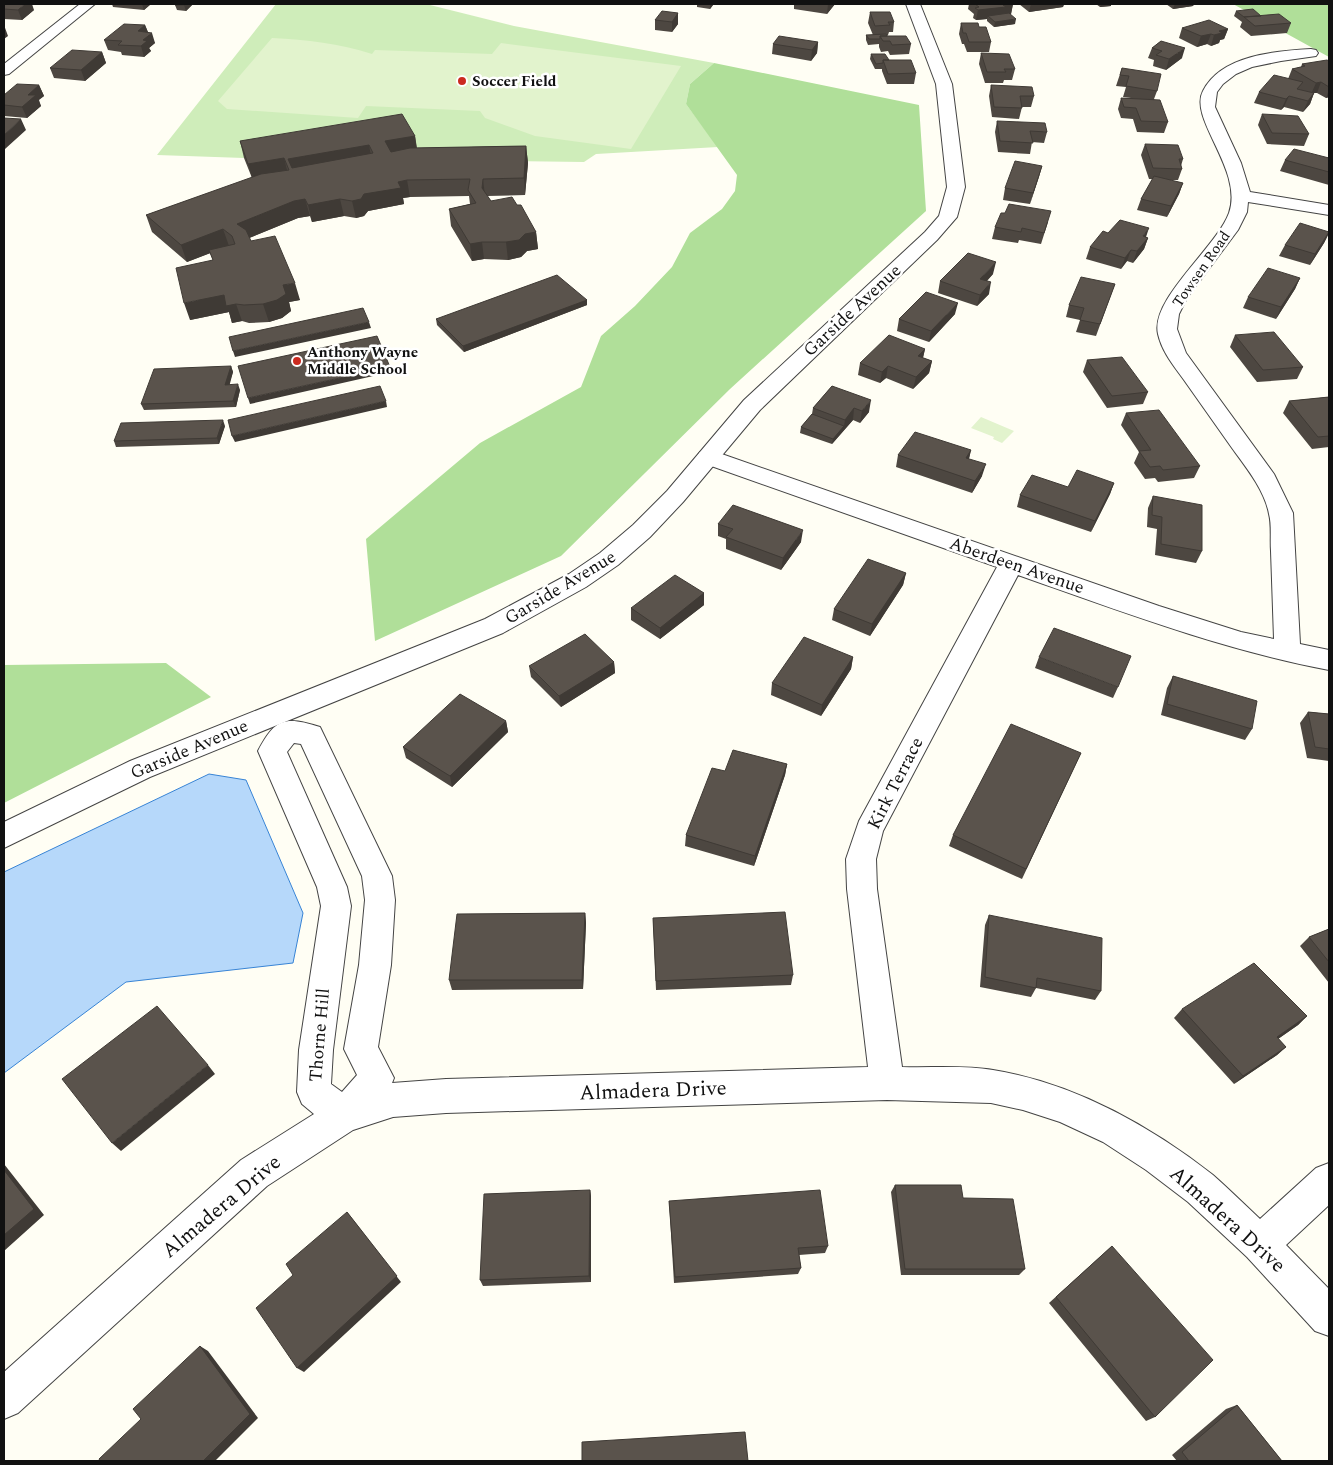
<svg xmlns="http://www.w3.org/2000/svg" width="1333" height="1465" font-family="Spectral,serif">
  <rect width="100%" height="100%" fill="#fffef4"/>
  <!-- green -->
  <path fill="#cfedba" d="M276,4H426L514,26L714,63L690,84L686,104L718,147L596,154L584,162L244,158L157,155Z"/>
  <!-- forest -->
  <path fill="#b0df99" d="M1233,4H1329V57Z
    M714,63L919,105L926,211L730,389L561,556L375,641L366,539L480,443L581,387L601,336L635,306L672,267L690,233L722,209L735,191L737,175L686,104L690,84Z
    M166,663L211,697L4,803V665Z"/>
  <!-- pitch -->
  <path fill="#e2f3cd" d="M272,38C307,40 339,43 372,54L375,50L492,54L501,43L681,66L631,149L535,136L485,118L480,111L366,106L358,118L227,109L218,101Z
    M981,417L1014,431L1002,443L993,439L994,437L971,428Z"/>
  <!-- water -->
  <path fill="#b6d8fa" stroke="#3884d5" d="M209,774L246,780L303,913L293,963L126,982L4,1073V872Z"/>
  <g fill="none" stroke-linecap="round" stroke-linejoin="round">
    <!-- minor casing -->
    <g stroke="#444" stroke-width="2">
      <path id="minor" d="M80,4H95L9,74L4,75V64Z
        M1311,49L1316,50L1318,53L1316,56L1281,61L1252,67L1236,74L1223,84L1217,92L1215,107L1241,163L1250,192L1329,205V215L1248,202L1247,212L1238,230L1187,298L1179,314L1177,329L1186,353L1274,474L1293,513L1300,644L1329,650V670C1223,650 1120,611 1018,575L883,831L876,859L877,889L902,1067C931,1068 965,1065 993,1070C1073,1083 1149,1125 1213,1175C1229,1189 1244,1204 1260,1219L1316,1168L1329,1163V1205L1286,1245L1329,1289V1336L1315,1331L1247,1257L1188,1202L1146,1170L1103,1142L1060,1122L1023,1110L991,1103L887,1100L446,1113L393,1117L353,1130L267,1186L18,1413L4,1419V1372L241,1160L314,1114L302,1104L297,1092L299,1050L321,906L317,887L258,751C275,718 285,716 320,727L392,876L395,900L391,965L378,1047L394,1078L392,1083L446,1079L868,1067L847,889L846,859L859,821L997,567L700,462L697,457L700,452L708,450L716,452L1159,606L1241,632L1274,639C1273,610 1272,580 1271,551C1270,539 1272,525 1269,514C1265,491 1246,467 1232,448C1216,425 1200,403 1184,380C1174,366 1162,352 1158,334C1150,299 1216,248 1229,213C1244,170 1188,119 1203,91C1221,55 1276,51 1311,49ZM294,743L301,744L362,876L365,900L359,965L344,1049L357,1075L342,1092L331,1084L333,1050L351,906L347,887L287,752Z"/>
    </g>
    <!-- tertiary casing -->
    <g stroke="#444" stroke-width="2">
      <path id="tertiary" d="M906,4H920L952,84L965,187L957,217L937,240L760,410L683,502L650,537L618,565L586,587L503,633L150,777L4,848V822L130,761L485,619L569,574L600,553L633,525L667,491L744,400L925,232L939,216L947,187L936,84Z"/>
    </g>
    <!-- minor -->
    <use href="#minor" fill="#fff" fill-rule="evenodd"/>
    <!-- tertiary -->
    <use href="#tertiary" fill="#fff" fill-rule="evenodd"/>
  </g>
  <!-- wall -->
  <path fill="#4d4741" d="M4,4L34,10L22,20L4,19Z
    M112,4H151L144,10L113,7Z
    M193,4L186,11L177,10L175,5Z
    M697,4H713V5L710,9L697,7Z
    M794,4H835L827,14L794,9Z
    M969,4H1013L1011,14H1010L1015,24L994,27L987,21V19L976,20L973,18L974,14L968,9Z
    M1019,4H1064L1063,7L1029,12Z
    M1096,4H1111V6L1100,7Z
    M1166,4H1194L1193,6L1173,9Z
    M1236,11L1261,16L1291,23L1287,33L1251,36L1240,27L1242,22L1234,16Z
    M870,12L894,22L893,32H889L888,35L887,36L911,44L909,54L890,55L888,51L881,52L879,47V44L868,45L866,40V35H873L868,23Z
    M678,13V24L672,32L655,30V20Z
    M961,23L979,27L991,42L989,52H967L964,44H962L959,34Z
    M145,25L148,32L155,43L149,48L151,51L144,57L122,55L121,52L108,50L104,40Z
    M1182,28L1228,29L1224,39L1220,40L1219,43L1211,46L1207,44L1197,47L1179,38Z
    M1161,41L1182,58L1166,70L1153,66L1154,60L1148,58L1152,48Z
    M818,42L817,53L811,61L772,54L773,44Z
    M102,52L106,63L85,81L54,78L50,68Z
    M981,53L1015,69L1012,80H1004L1003,83H985L979,64Z
    M871,54L889,60L916,73L914,84H887L882,71V69H875L870,59Z
    M1329,61V97L1326,98L1317,93H1314L1310,104L1303,112L1284,107L1281,110L1254,103L1259,92L1288,79L1292,69L1301,67L1302,64Z
    M1122,68L1157,91L1154,99L1168,122L1164,133L1137,132L1133,119L1121,118L1118,109L1121,98H1131L1123,97L1126,87L1116,86Z
    M39,85L44,96L38,100L41,106L27,118L4,116V95Z
    M991,85L1034,96L1031,107H1022L1019,119L992,117L989,96Z
    M1262,114L1309,134L1304,146L1267,144L1258,125Z
    M997,121L1047,132L1044,143L1032,142L1030,154L998,152L995,132Z
    M415,136L417,148L526,146L528,163L525,195L487,196L491,201L517,205L536,232L538,249L527,251L521,257L508,260L484,259L472,261L451,226L449,209L470,204L469,196L410,197L403,198L404,204L368,211L364,216L356,218L344,216L312,222L310,216L298,218L249,238L251,241L300,300L289,302L291,311L282,318L269,322L249,323L242,321L232,323L229,312L190,320L213,260L210,253L187,262L152,232L146,215L252,178L244,158L240,141Z
    M1145,144L1183,159L1181,166L1182,169L1178,180H1168L1183,183L1179,194L1167,217L1137,210L1141,199L1153,179H1149L1141,155Z
    M1329,158V185L1280,171L1285,160Z
    M1042,166L1030,204L1003,200L1005,188Z
    M1005,213L1048,222L1041,244L1019,240L1018,243L992,239L995,227Z
    M1108,233L1146,237L1148,238L1144,249L1133,263L1127,261L1121,269L1086,259L1090,247Z
    M1329,233L1324,243L1310,265L1279,256L1285,245Z
    M993,274L987,281L989,294L977,306L938,293L940,281Z
    M1300,278L1295,289L1276,319L1243,308L1248,297Z
    M1115,284L1096,336L1076,332L1080,320L1066,317L1069,305Z
    M587,300V305L464,352L437,325L436,319Z
    M955,314L929,342L897,331L899,319Z
    M1235,335L1303,367L1297,379L1257,382L1230,347Z
    M925,349L923,358L932,361L929,373L913,389L886,378L880,383L858,375L860,363Z
    M1087,360L1148,392L1143,404L1107,408L1083,372Z
    M231,366L233,372L229,384L240,390L236,407L144,410L141,404Z
    M832,386L869,412L860,423L853,420L832,444L800,433L801,427L812,414L813,408Z
    M1329,397V447L1312,449L1283,413L1289,401Z
    M1126,413L1200,466L1194,478L1158,482L1155,478L1145,479L1134,463L1139,452L1121,425Z
    M225,426L219,444L116,447L114,441Z
    M971,450L969,459L982,476L972,493L896,467L898,455Z
    M1114,483L1110,494L1091,532L1017,507L1020,495L1068,487Z
    M1153,496L1202,551L1196,563L1155,555L1157,529L1147,527L1148,508Z
    M718,524L801,542L781,570L726,549V539L718,536Z
    M906,573L903,585L870,636L832,620L834,609Z
    M704,593V605L660,639L631,620V608Z
    M853,657L851,669L821,716L771,695L772,683Z
    M1039,657L1118,687L1113,698L1035,668Z
    M614,662L615,673L561,707L531,677L529,666Z
    M1173,676L1252,729L1245,740L1161,715L1167,688Z
    M1308,712L1329,714V761L1307,758L1300,723Z
    M506,721L508,732L452,787L406,758L403,747Z
    M1081,753L1022,879L949,846L953,835Z
    M787,764L785,775L754,866L685,846L686,835L725,771Z
    M585,913L586,923L583,989L452,990L449,980Z
    M989,915L1101,991L1095,1000L1036,988L1031,997L980,987L985,925Z
    M653,918L793,975L791,985L656,990Z
    M1329,929V983L1300,946L1309,937Z
    M1182,1009L1307,1016L1298,1025L1278,1039L1286,1047L1277,1055L1234,1084L1174,1018Z
    M895,1185L963,1198L1025,1269L1019,1275H901L891,1192Z
    M590,1190L591,1197V1282L483,1286L480,1280Z
    M669,1201L828,1246L825,1253L799,1255L801,1268L798,1274L674,1283Z
    M1112,1246L1155,1417L1146,1421L1049,1303Z
    M1237,1405L1282,1461H1177L1172,1455L1226,1409Z"/>
  <!-- shaded-wall -->
  <path fill="#3f3a35" d="M25,4H32L34,10L22,20L18,10Z
    M142,4H151L144,10Z
    M186,4H193L186,11L184,5Z
    M710,4H713V5L710,9Z
    M828,4H835L827,14Z
    M1013,4L1011,14L988,16L987,19L976,20L978,10L1003,5Z
    M1031,4H1064L1063,7L1029,12Z
    M1101,4H1111V6L1100,7Z
    M1175,4H1194L1193,6L1173,9Z
    M678,13V24L672,32V22Z
    M1016,19L1015,24L994,27L995,22Z
    M4,25L8,36L4,39Z
    M145,25L149,35L152,33L155,43L149,48L151,51L144,57L141,46L138,31Z
    M1228,29L1224,39L1220,40L1219,43L1211,46L1214,35L1219,31Z
    M1211,34L1207,44L1197,47L1201,36Z
    M818,42L817,53L811,61L812,50Z
    M1185,48L1182,58L1166,70L1169,59Z
    M102,52L106,63L85,81L81,70Z
    M1321,82L1317,93H1314L1310,104L1303,112L1316,83Z
    M39,85L44,96L39,100L41,106L27,118L22,107L28,95Z
    M1329,90V97L1326,98Z
    M1289,96L1284,107L1281,110L1286,99Z
    M21,119L26,130L5,149L4,145V135Z
    M415,136L417,152L389,157L385,141Z
    M369,145L372,161L293,175L288,159Z
    M526,146L528,163L525,195L524,178Z
    M284,158L288,174L253,181L248,164Z
    M1042,166L1039,177L1030,204L1033,193Z
    M483,179L485,196L482,188Z
    M407,180L410,197L403,198L404,204L368,211L364,216L356,218L352,201L364,194L398,182Z
    M1183,183L1179,194L1167,217L1171,206Z
    M305,199L310,216L298,218L242,241L237,224L294,201Z
    M340,199L344,216L312,222L308,205Z
    M1149,228L1145,240L1143,236Z
    M223,229L229,246L187,262L181,245Z
    M536,232L538,249L527,251L521,257L508,260L506,242L525,234Z
    M1329,233L1324,243L1310,265L1315,254Z
    M1148,238L1144,249L1133,263L1137,251Z
    M482,242L484,259L472,261L470,244Z
    M1131,250L1127,261L1121,269L1125,258Z
    M996,262L993,274L978,290L980,279Z
    M1300,278L1295,289L1276,319L1281,307Z
    M991,282L989,294L977,306L980,295Z
    M295,283L300,300L289,302L291,311L282,318L269,322L263,304L283,285Z
    M224,295L236,304L242,321L232,323L229,312L190,320L184,303Z
    M587,300V305L464,352L463,346Z
    M958,303L955,314L929,342L931,331Z
    M369,322L371,328L235,357L233,351Z
    M925,349L922,361L918,356Z
    M932,361L929,373L913,389L916,377Z
    M231,366L233,372L228,391L225,385Z
    M888,366L886,378L880,383L882,372Z
    M390,367L391,372L250,404L248,398Z
    M238,384L240,390L236,407L233,401Z
    M871,400L869,412L860,423L862,411Z
    M386,401L387,407L235,442L232,436Z
    M854,408L853,420L832,444L833,439L844,426L845,420Z
    M223,420L225,426L219,444L217,438Z
    M971,450L968,462L966,458Z
    M986,464L982,476L972,493L975,481Z
    M1114,483L1110,494L1091,532L1095,521Z
    M803,530L801,542L781,570L783,558Z
    M906,573L903,585L870,636L872,624Z
    M704,593V605L660,639V628Z
    M853,657L851,669L821,716L822,705Z
    M614,662L615,673L561,707L559,696Z
    M506,721L508,732L452,787L450,776Z
    M787,764L785,775L754,866L755,856Z
    M585,913L586,923L583,989L582,980Z
    M1307,1016L1298,1025L1268,1046L1277,1037Z
    M1286,1047L1277,1055L1234,1084L1243,1076Z
    M208,1065L215,1074L121,1151L112,1143Z
    M4,1164L44,1215L4,1251Z
    M590,1190L591,1197V1282L589,1276Z
    M347,1212L401,1282L304,1372L297,1368Z
    M200,1346L208,1351L258,1418L215,1461H203Z"/>
  <!-- building -->
  <path fill="#5a534c" stroke="#3f3a35" fill-rule="evenodd" d="M4,4H25L18,10L4,9Z
    M176,4H186L184,5H175Z
    M975,4H1013L1003,5L1006,7L978,10L975,8L979,7Z
    M1253,9L1261,16L1244,17L1236,11Z
    M662,11L678,13L672,22L655,20Z
    M870,12H890L894,22H888L890,25L875,26Z
    M1009,13L1016,19L995,22L988,16Z
    M1279,14L1291,23L1255,26L1244,17Z
    M1209,20L1228,29L1219,31L1222,33L1214,35L1211,34L1201,36L1182,28Z
    M961,23H978L979,27H986L991,42H969L966,33H963Z
    M124,24L145,25L138,31L152,33L143,40L147,41L141,46L118,45L122,41L104,40Z
    M886,34L887,36H880V39H869L866,35Z
    M779,36L818,42L812,50L773,44Z
    M880,36H906L911,44L892,45L890,41H883Z
    M1161,41L1185,48L1169,59L1156,55L1162,51L1152,48Z
    M72,50L102,52L81,70L50,68Z
    M981,53L1009,54L1015,69H1004L1006,72H987Z
    M871,54H885L889,60H883V63L876,64Z
    M883,60H911L916,73L888,74Z
    M1327,60L1329,61V87L1321,82L1316,83L1292,69L1305,66L1302,64Z
    M1122,68L1161,74L1157,91L1126,86L1129,76L1120,75Z
    M1274,75L1303,82L1297,89L1314,93L1308,101L1289,96L1286,99L1259,92Z
    M17,84L39,85L28,95H36L22,107L4,105V95Z
    M991,85L1032,87L1034,96H1020L1022,108L994,107Z
    M1121,98L1160,100L1168,122L1141,121L1136,108L1124,107Z
    M402,114L415,136L385,141L391,152L410,148L526,146L524,178L483,179L482,188L491,201L512,197L517,205H521L536,232L525,234L519,240L506,242H482L470,244L449,209L476,203L468,190L470,179L407,180L398,182L401,188L364,194L361,199L352,201L340,199L308,205L305,199L294,201L237,224L246,230L251,241L275,236L295,283L283,285L286,294L277,300L263,304L244,305L236,304L226,306L224,295L184,303L176,268L213,260L209,250L235,244L232,236L223,229L181,245L146,215L261,174L289,170L284,158L248,164L240,141ZM369,145L373,153L292,168L288,159Z
    M1262,114L1298,116L1309,134L1272,133Z
    M4,118L21,119L4,135Z
    M997,121L1045,123L1047,132L1030,131L1033,143L1000,141Z
    M1145,144L1178,145L1183,159H1179L1182,169L1153,168Z
    M1294,149L1329,158V172L1285,160Z
    M1015,161L1042,166L1033,193L1005,188Z
    M1154,176L1183,183L1171,206L1141,199Z
    M1009,204L1051,211L1044,233L1022,228L1021,232L995,227L1001,213H1005Z
    M1120,220L1149,228L1143,236L1148,238L1137,251L1131,250L1125,258L1090,247L1103,231L1108,233Z
    M1300,223L1329,232L1315,254L1285,245Z
    M968,253L996,262L980,279L991,282L980,295L940,281Z
    M1268,268L1300,278L1281,307L1248,297Z
    M557,275L587,300L463,346L436,319Z
    M1081,277L1115,284L1100,324L1080,320L1084,308L1069,305Z
    M926,292L958,303L931,331L899,319Z
    M363,308L369,322L233,351L229,337Z
    M1274,332L1303,367L1263,370L1235,335Z
    M889,335L925,349L918,356L932,361L916,377L888,366L882,372L860,363Z
    M377,336L390,367L248,398L238,366Z
    M1122,357L1148,392L1112,396L1087,360Z
    M231,366L225,385L238,384L233,401L141,404L154,369Z
    M380,386L386,401L232,436L228,420Z
    M832,386L871,400L862,411L854,408L845,420L813,408Z
    M1329,397V436L1318,437L1289,401Z
    M1159,410L1200,466L1163,470L1160,466L1150,467L1139,451L1151,450L1126,413Z
    M812,414L844,426L833,439L801,427Z
    M223,420L217,438L114,441L121,423Z
    M915,432L971,450L966,458L986,464L975,481L898,455Z
    M1077,470L1114,483L1095,521L1020,495L1032,475L1068,487Z
    M1153,496L1202,505V551L1161,544L1162,517L1152,515Z
    M733,505L803,530L783,558L726,537L733,529L718,524Z
    M868,559L906,573L872,624L834,609Z
    M675,575L704,593L660,628L631,608Z
    M1054,628L1131,656L1118,687L1039,657Z
    M585,634L614,662L559,696L529,666Z
    M804,637L853,657L822,705L772,683Z
    M1173,676L1257,701L1252,729L1167,704Z
    M460,694L506,721L450,776L403,747Z
    M1308,712L1329,714V749L1315,747Z
    M1011,724L1081,753L1026,869L953,835Z
    M733,750L787,764L755,856L686,835L712,768L725,771Z
    M785,912L793,975L656,981L653,918Z
    M585,913L582,980H449L457,914Z
    M989,915L1102,938L1101,991L1037,978L1036,988L985,977Z
    M1329,929V962L1309,937Z
    M1254,963L1307,1016L1277,1037L1286,1047L1243,1076L1182,1009Z
    M157,1006L208,1065L112,1143L62,1079Z
    M4,1170L34,1209L4,1235Z
    M895,1185H961L963,1198L1013,1199L1025,1269H905Z
    M590,1190L589,1276L480,1280L484,1194Z
    M820,1190L828,1246L798,1248L801,1268L675,1277L669,1201Z
    M347,1212L397,1276L297,1368L256,1308L293,1275L286,1264Z
    M1112,1246L1213,1360L1155,1417L1056,1297Z
    M200,1346L250,1414L203,1461H100L99,1459L141,1419L133,1409Z
    M1237,1405L1282,1461H1189L1182,1452Z
    M745,1432L748,1461H582V1442Z"/>
  <!-- markers -->
  <g fill="#cb2a1f" stroke="#fff" stroke-width="2">
    <circle cx="462" cy="81" r="5"/>
    <circle cx="297" cy="361" r="5"/>
  </g>
  <g text-anchor="middle" stroke-width="5" stroke-linejoin="round" paint-order="stroke">
    <!-- far-poi labels -->
    <g font-size="15" font-weight="bold" fill="#111" stroke="#fff" text-anchor="start">
      <text x="472" y="86">Soccer Field</text>
      <text x="307" y="357">Anthony Wayne<tspan x="307" dy="17">Middle School</tspan></text>
    </g>
    <!-- far-street labels -->
    <g font-size="15" fill="#111" stroke="#fff">
      <text transform="translate(1201 269) rotate(-55)" y="5">Towsen Road</text>
    </g>
    <!-- street labels -->
    <g font-size="18" fill="#111" stroke="#fff">
      <text transform="translate(852 310) rotate(-43)" y="6">Garside Avenue</text>
      <text transform="translate(1017 565) rotate(19)" y="6">Aberdeen Avenue</text>
      <text transform="translate(560 587) rotate(-31)" y="6">Garside Avenue</text>
      <text transform="translate(189 749) rotate(-23)" y="6">Garside Avenue</text>
      <text transform="translate(895 783) rotate(-63)" y="6">Kirk Terrace</text>
      <text transform="translate(319 1035) rotate(-85)" y="6">Thorne Hill</text>
    </g>
    <!-- near-street labels -->
    <g font-size="21" fill="#111" stroke="#fff">
      <text transform="translate(653 1090) rotate(-2)" y="7">Almadera Drive</text>
      <text transform="translate(221 1206) rotate(-40)" y="7">Almadera Drive</text>
      <text transform="translate(1228 1219) rotate(42)" y="7">Almadera Drive</text>
    </g>
  </g>
  <!-- border -->
  <rect width="1333" height="1465" fill="none" stroke="#111111" stroke-width="10"/>
</svg>
